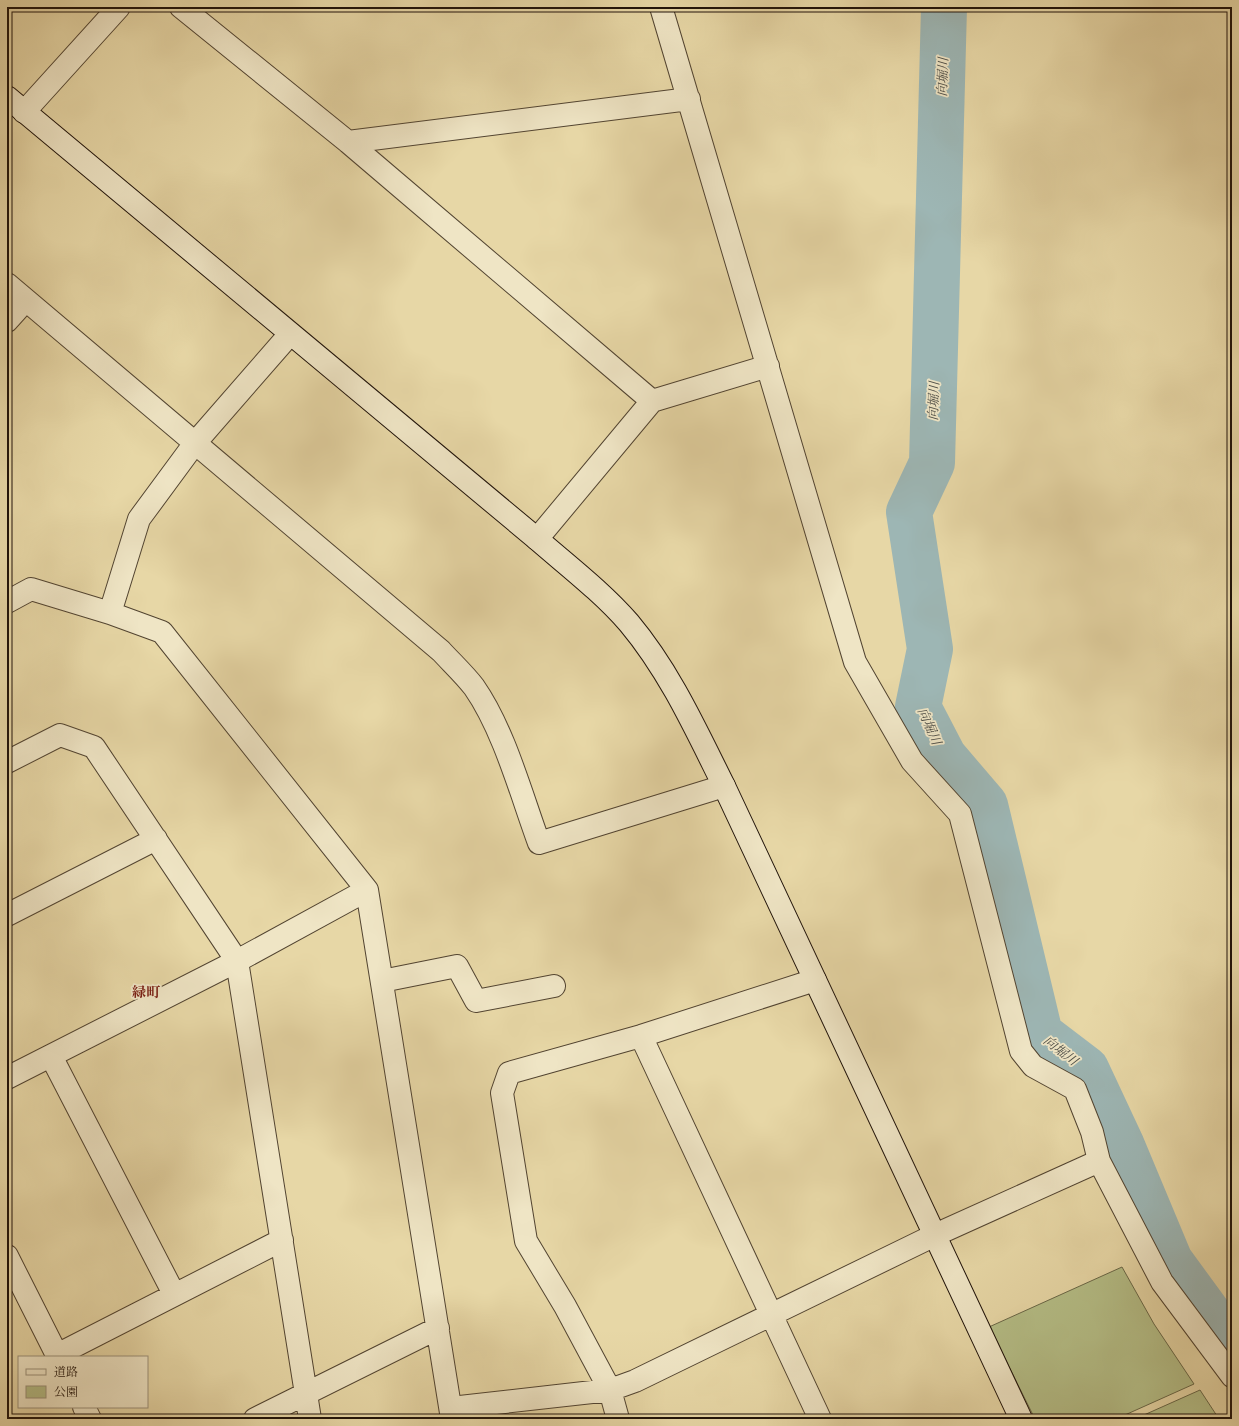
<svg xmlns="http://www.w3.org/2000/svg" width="1239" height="1426" font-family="Alegreya,'Noto Serif JP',serif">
  <rect width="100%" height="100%" fill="#e7d7a6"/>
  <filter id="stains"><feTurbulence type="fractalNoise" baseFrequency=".005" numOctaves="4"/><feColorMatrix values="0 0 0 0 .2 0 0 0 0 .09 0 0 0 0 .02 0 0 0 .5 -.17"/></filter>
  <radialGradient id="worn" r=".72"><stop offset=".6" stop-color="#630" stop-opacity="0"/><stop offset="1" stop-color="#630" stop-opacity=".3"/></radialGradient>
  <!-- green -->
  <path fill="#b5be87" stroke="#6a6848" d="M1122,1267L1154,1324L1194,1384L1116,1419H1035L989,1327Z
    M1200,1390L1219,1419H1135Z"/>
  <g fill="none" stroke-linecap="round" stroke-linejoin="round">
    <!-- river -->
    <path stroke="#9db6b4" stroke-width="46" d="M944,7L932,463L909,512L930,649L918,707L944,757L985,805L1040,1034L1086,1069L1122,1146L1170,1261L1232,1346"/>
    <!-- street casing -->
    <g stroke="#524431" stroke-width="24">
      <path id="street" d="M181,7L348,142L652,401
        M661,7L855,662L912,761L960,814L1021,1051L1033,1066L1075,1089L1092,1132L1099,1161L1162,1282L1232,1376
        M24,112L119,7
        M348,142L689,99
        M7,284L441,651C452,663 464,674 474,687C504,730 521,794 539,843L724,786
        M7,321L25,301
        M537,539L652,401L768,366
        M7,602L31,589L110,613L162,632L367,890L452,1419
        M110,613L139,519L195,443L290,334
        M7,762L60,735L94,747L237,961L310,1419
        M7,915L156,839
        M382,981L457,966L476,1001L554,986
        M641,1036L820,1419
        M51,1056L174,1294
        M7,1078L237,961L367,890
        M7,1256L58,1357
        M57,1355L282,1240
        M84,1407L90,1419
        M451,1408L610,1390L635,1381L935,1235L1099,1161
        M255,1419L438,1328
        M618,1419L610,1390L565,1306L526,1241L502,1093L509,1073L641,1036L815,980"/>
    </g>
    <!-- secondary casing -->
    <g stroke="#20130a" stroke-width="24">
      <path id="secondary" d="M7,97L537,539C568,566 602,592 629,623C670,672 696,730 724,786L1021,1419"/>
    </g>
    <!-- street -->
    <use href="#street" stroke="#efe5c5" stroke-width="22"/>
    <!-- secondary -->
    <use href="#secondary" stroke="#efe5c5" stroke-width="22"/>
  </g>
  <g text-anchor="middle" stroke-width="3.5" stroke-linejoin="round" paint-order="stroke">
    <!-- water labels -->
    <g font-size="13" font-style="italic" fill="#4c4c46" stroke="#efe5c5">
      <text transform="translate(942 77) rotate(-88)" y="5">向堀川</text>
      <text transform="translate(933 401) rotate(-88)" y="5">向堀川</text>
      <text transform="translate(930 726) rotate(66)" y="5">向堀川</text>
      <text transform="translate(1061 1050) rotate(38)" y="5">向堀川</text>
    </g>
    <!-- quarter labels -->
    <g font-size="14" font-weight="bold" fill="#7a1f14" stroke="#efe5c5">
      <text x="146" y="997">緑町</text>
    </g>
  </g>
  <!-- margin -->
  <rect width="1239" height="1426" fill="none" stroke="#e7d7a6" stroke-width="24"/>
  <rect x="8" y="8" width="1223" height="1410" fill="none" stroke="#20130a" stroke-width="2"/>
  <rect x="12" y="12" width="1215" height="1402" fill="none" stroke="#20130a"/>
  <!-- legend -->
  <rect x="18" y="1356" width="130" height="52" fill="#efe5c5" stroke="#9c917a"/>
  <rect x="26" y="1369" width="20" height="6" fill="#efe5c5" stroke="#9c917a"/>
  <text x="54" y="1376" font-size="12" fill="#20130a">道路</text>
  <rect x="26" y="1386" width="20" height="12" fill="#b5be87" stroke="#9c917a"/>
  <text x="54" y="1396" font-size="12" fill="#20130a">公園</text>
  <rect width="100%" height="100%" filter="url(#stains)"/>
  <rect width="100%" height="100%" fill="url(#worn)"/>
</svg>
